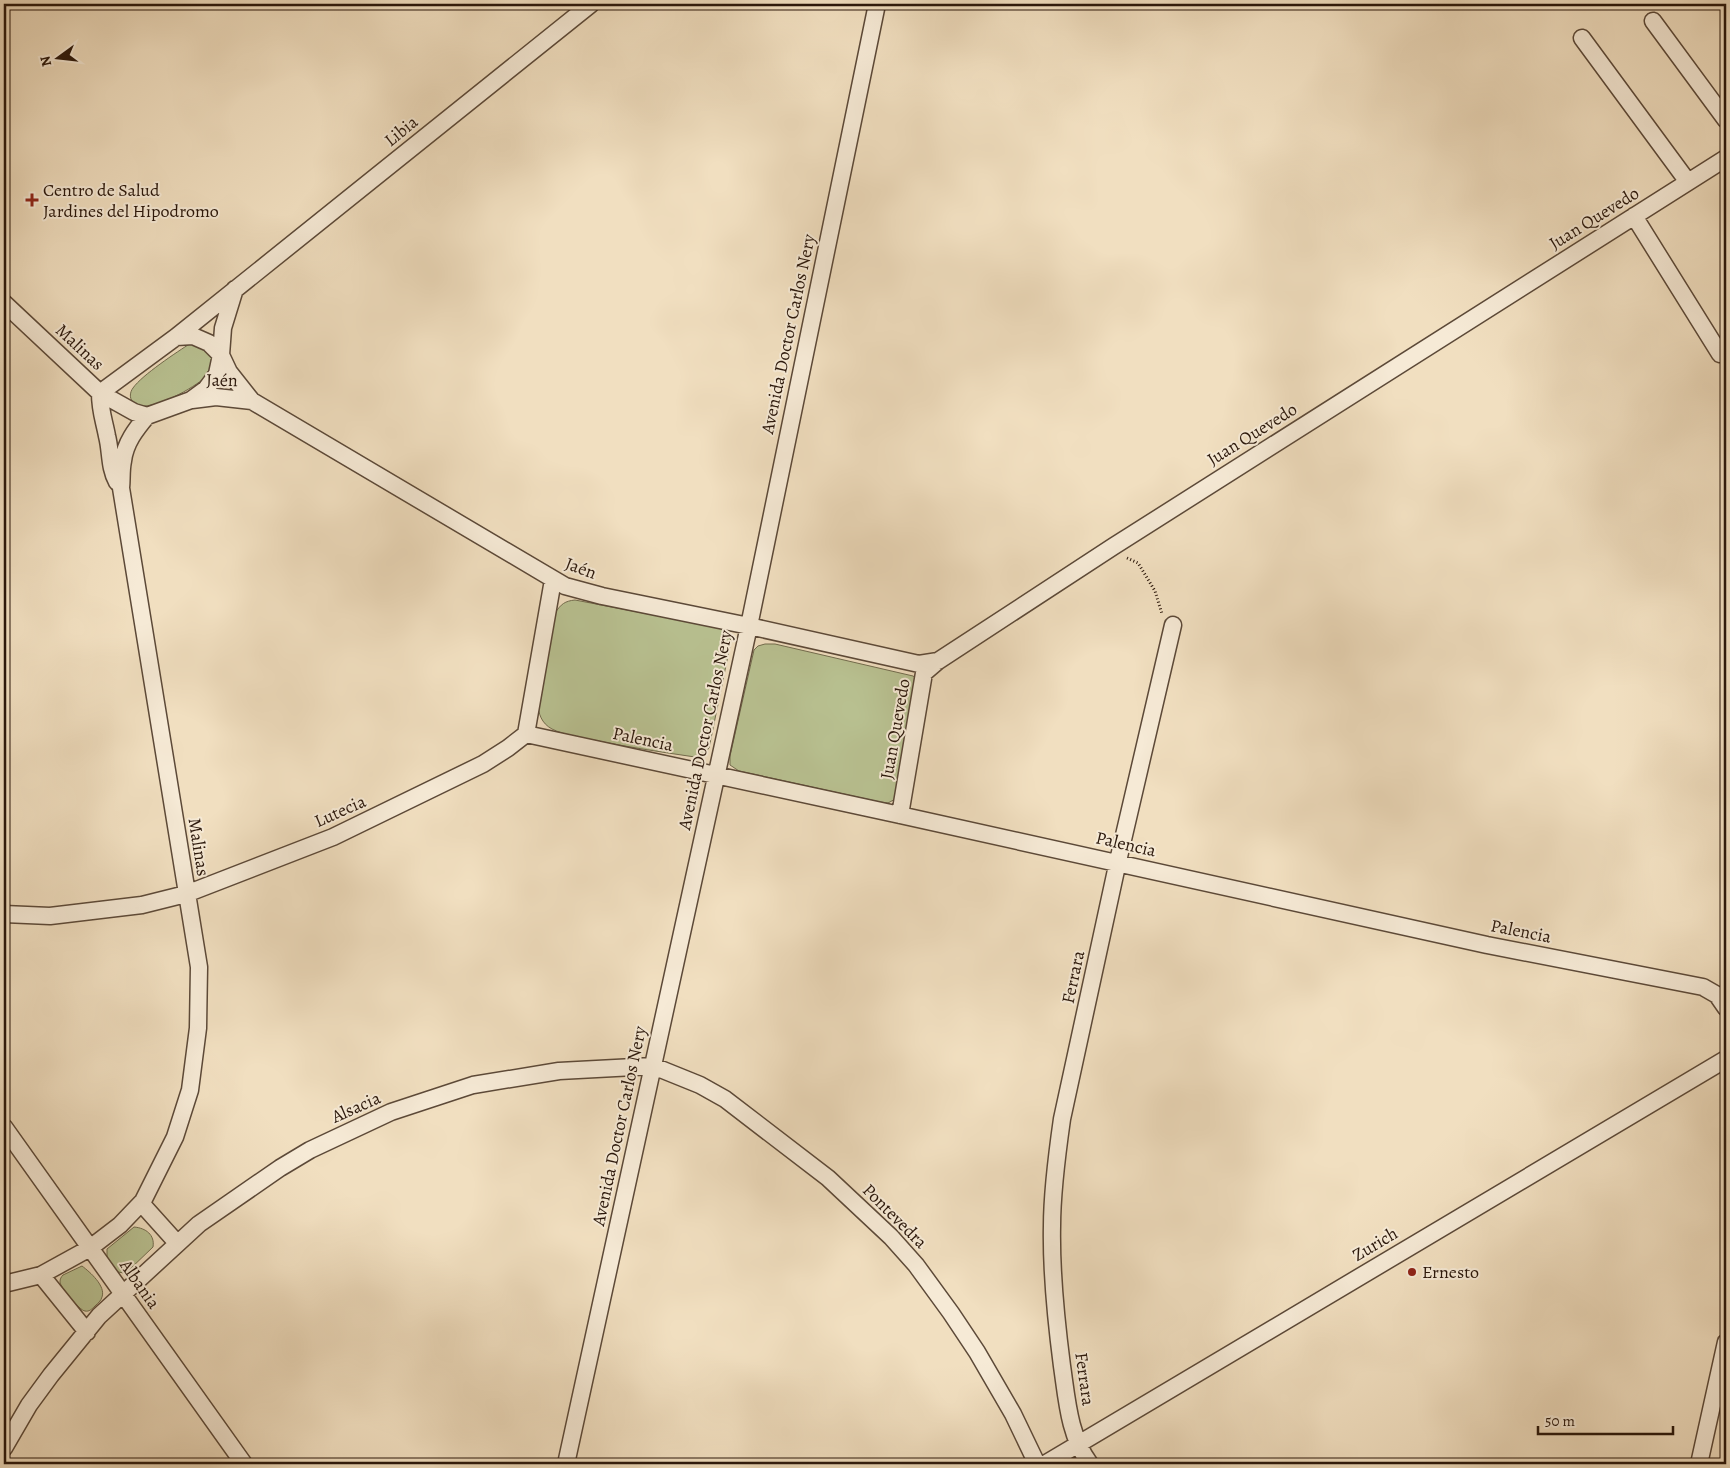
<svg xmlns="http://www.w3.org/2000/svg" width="1730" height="1468" font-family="Alegreya,serif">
  <rect width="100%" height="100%" fill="#f1dfc0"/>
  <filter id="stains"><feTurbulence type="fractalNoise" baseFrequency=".004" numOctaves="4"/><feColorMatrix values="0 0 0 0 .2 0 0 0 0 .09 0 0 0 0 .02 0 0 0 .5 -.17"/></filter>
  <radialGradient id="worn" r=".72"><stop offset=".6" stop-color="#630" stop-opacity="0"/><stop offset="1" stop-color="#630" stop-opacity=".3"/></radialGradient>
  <!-- green -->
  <path fill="#b9c292" stroke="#726c4e" d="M191,343L212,350L213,368C209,372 206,376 202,380C191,389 145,416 133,402C129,398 130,392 133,388C142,375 177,352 191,343Z
    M575,600L722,628L728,632L731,641L709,748L703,755L695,757C661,752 627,747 593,740C579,737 564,735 552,729C541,723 539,714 537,703L555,613C561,604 565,601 575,600Z
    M765,644H775L913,676L916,678L899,797L888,803L880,802L739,771L730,765V756L754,650L758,646Z
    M134,1227C146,1228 155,1235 153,1247L128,1271L124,1273L118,1272L107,1260V1249Z
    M82,1266C90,1272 106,1286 102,1297C101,1301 98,1303 95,1306C92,1309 89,1312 85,1311C80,1311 60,1287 60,1282C60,1279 61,1277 63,1275Z"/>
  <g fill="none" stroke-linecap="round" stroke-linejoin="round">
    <!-- minor casing -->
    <g stroke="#5c4938" stroke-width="19">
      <path id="minor" d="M1653,21L1726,120
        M1582,38L1688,182
        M1634,216L1720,354
        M4,303L100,393L134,412L147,416L191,400L206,389L217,374L221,355L223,328L235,289
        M176,337L193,336L209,343L221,355L229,372L252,401L565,586L602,596L749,626L919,664L938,661
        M100,393L176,337L591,4
        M100,393C100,411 104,420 107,436C111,451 109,468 117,482
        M192,400L216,397L252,401
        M526,734L900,815L1487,945L1703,987L1717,995L1726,1008
        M900,815L924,673L938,661L1114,546L1726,158
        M4,914L50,916L142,905L186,894L333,837L483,764L508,748L526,734L553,580
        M4,1127L244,1464
        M141,1203L177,1243
        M41,1275L87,1332
        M4,1284L41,1275L90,1248L120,1225L143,1201L175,1137L190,1090L198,1028L199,967L121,488C122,479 121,470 123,461C125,443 136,429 147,416
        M4,1448L29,1405L51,1375L99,1316L199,1224L280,1168L310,1150L391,1112L473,1085L559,1071L653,1066L700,1085L725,1099L828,1178L891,1237L916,1265L951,1313L977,1352L1013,1414L1037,1464
        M566,1464L749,626L877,4
        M1045,1464L1726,1059
        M1090,1464C1069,1436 1067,1400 1062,1366C1056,1320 1051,1273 1052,1226C1052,1191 1057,1154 1062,1119L1118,861L1173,625
        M1699,1464L1726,1342"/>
    </g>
    <!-- path -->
    <path stroke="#2a170b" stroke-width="3" stroke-dasharray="1 2.5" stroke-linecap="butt" d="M1127,558L1138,563L1155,591L1162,614"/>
    <!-- minor -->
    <use href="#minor" stroke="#f6ead6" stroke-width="16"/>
  </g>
  <!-- markers -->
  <g fill="#8f2418" stroke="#f6ead6" stroke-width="2">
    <path d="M29.5 192.5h5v5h5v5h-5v5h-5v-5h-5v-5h5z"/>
    <circle cx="1412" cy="1272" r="5"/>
  </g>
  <g text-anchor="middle" stroke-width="4" stroke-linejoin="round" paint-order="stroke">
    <!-- street labels -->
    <g font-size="18" fill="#2a170b" stroke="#f6ead6">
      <text transform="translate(401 131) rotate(-39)" y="6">Libia</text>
      <text transform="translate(1594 218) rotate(-32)" y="6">Juan Quevedo</text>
      <text transform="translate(788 334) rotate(-78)" y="6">Avenida Doctor Carlos Nery</text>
      <text transform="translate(80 347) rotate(43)" y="6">Malinas</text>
      <text transform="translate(222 380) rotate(1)" y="6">Jaén</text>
      <text transform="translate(1252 434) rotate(-32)" y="6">Juan Quevedo</text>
      <text transform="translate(581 568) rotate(20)" y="6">Jaén</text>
      <text transform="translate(895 729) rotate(-80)" y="6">Juan Quevedo</text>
      <text transform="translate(705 730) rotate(-78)" y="6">Avenida Doctor Carlos Nery</text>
      <text transform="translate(643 739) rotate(12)" y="6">Palencia</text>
      <text transform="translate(340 811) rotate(-24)" y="6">Lutecia</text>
      <text transform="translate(1126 844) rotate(13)" y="6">Palencia</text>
      <text transform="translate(199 847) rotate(81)" y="6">Malinas</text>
      <text transform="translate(1521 931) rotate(11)" y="6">Palencia</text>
      <text transform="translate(1073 977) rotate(-78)" y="6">Ferrara</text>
      <text transform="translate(356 1107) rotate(-24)" y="6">Alsacia</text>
      <text transform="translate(619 1126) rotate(-78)" y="6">Avenida Doctor Carlos Nery</text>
      <text transform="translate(895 1216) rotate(45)" y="6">Pontevedra</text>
      <text transform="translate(1375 1244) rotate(-31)" y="6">Zurich</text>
      <text transform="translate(140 1284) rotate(55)" y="6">Albania</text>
      <text transform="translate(1085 1379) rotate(82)" y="6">Ferrara</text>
    </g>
    <!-- poi labels -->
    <g font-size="18" fill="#2a170b" stroke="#f6ead6" text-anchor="start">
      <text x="43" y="196">Centro de Salud<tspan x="43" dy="21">Jardines del Hipodromo</tspan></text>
      <text x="1422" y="1278">Ernesto</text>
    </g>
  </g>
  <!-- margin -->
  <rect width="1730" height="1468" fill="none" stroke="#f1dfc0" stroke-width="20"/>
  <rect x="5" y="5" width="1720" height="1458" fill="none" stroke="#2a170b" stroke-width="2.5"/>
  <rect x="10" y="10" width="1710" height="1448" fill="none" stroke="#2a170b"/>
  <!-- north arrow -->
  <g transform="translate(58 58) rotate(255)" stroke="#f6ead6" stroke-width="4" paint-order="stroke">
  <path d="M0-4L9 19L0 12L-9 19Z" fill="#2a170b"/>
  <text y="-8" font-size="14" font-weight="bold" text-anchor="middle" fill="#2a170b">N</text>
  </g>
  <!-- scale -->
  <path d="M1538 1426v8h135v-8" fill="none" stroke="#2a170b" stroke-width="2.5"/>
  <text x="1545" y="1426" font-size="15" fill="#2a170b" stroke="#f6ead6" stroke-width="4" paint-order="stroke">50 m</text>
  <rect width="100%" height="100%" filter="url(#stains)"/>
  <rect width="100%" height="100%" fill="url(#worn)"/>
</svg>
